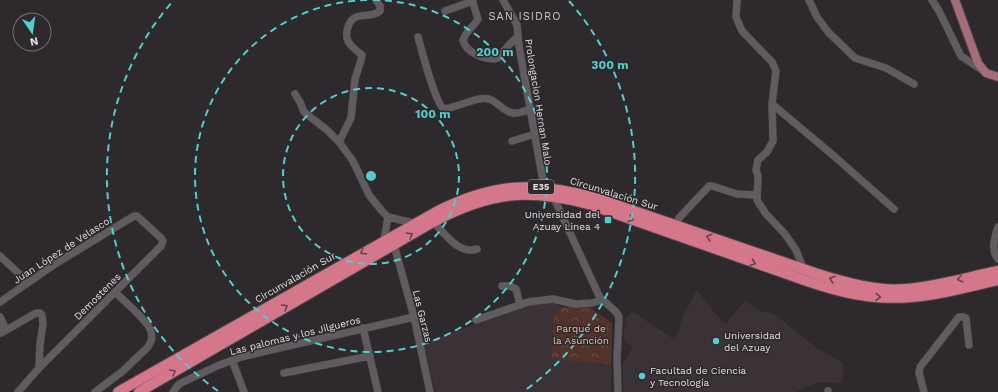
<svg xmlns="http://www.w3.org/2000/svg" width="998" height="392" font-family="'Work Sans',sans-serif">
  <defs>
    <pattern id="forest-crowns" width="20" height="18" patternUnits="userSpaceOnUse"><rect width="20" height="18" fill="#52332b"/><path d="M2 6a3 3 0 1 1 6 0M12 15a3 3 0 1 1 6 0" fill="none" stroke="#6b5049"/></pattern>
  </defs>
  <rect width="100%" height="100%" fill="#2d292c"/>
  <!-- built -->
  <path fill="#3b3238" d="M697,290L714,312L726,324L745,300L757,310L774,314L817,348L843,363V383L818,382L796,392H623V364L633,346L625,342L624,338V331L627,321L624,319L633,312L675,340L683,316Z
    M555,301L558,306L562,307H589L612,323L611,392H435L424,343L521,307Z"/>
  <!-- forest -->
  <path fill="url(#forest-crowns)" d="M562,307H589L612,323L611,364L552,359L554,316Z"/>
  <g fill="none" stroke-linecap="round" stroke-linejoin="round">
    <!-- minor casing -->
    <g stroke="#4a4649" stroke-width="8">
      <path id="minor" d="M472,0L478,19C473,28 467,29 463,40C466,53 486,61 498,58L508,46L518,36
        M503,0L517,25L519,46L544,187
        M737,0L736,17L742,31L772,62L776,71L772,104L773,141L767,152L758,160L756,170L758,176L757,200L766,214L785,234L796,250L804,270
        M809,0L817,17L828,32L855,58L886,68L914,84
        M932,0L939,11L961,56L982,70
        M445,11L473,1
        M418,37C422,51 435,103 444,109C457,108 476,96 489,99C498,102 504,112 513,113C518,114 525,111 531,109
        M295,94L300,102L304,112L327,130L339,142L353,161L369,195L382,211L388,217L413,223
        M772,104L834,156L894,209
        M512,141L535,134
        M339,142L351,118L355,79L361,60L362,55C357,51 351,47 348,41C345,34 348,20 356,17C365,14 373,17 380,11V6L376,0
        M553,196L601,300H603L616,312L619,317L617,360L618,392
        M433,222C445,233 458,255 477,249
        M675,225L679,218L709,186H712L737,194L757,195
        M998,227C995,238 990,249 998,259
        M384,240L388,217
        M394,245L414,317L430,392
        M0,256L28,282
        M502,286H510L516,289L520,305
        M0,302L55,264L134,216H137L161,238L163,241L161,246L39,368L18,392
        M0,317L4,325L1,333
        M476,320L528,302L553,299L575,304L592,303L601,300
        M363,328L378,392
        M3,332L36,313H40L42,315L43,324L40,344L39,368
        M232,360L244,392
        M284,373L370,356
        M828,391V392
        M95,392L123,371L148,347C151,342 153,338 151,332C150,323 123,300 115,292
        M173,392L179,384L217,366L241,357L414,317
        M924,392L919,373L920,367L959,317H963L966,318L969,345"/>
    </g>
    <!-- major casing -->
    <g stroke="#4a4649" stroke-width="10">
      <path id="major" d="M955,0L978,63L986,73L998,77"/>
    </g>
    <!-- highway casing -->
    <g stroke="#4a4649" stroke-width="12">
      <path id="highway" d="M118,392L436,212C493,183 534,181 596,198L818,274C840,281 861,287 884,289C919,292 963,278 998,271
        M139,392L433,222C490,192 526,188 588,204L804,280C827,288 850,295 875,297C917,301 957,290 998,280"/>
    </g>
    <!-- minor -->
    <use href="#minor" stroke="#605b5f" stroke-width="7"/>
    <!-- major -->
    <use href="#major" stroke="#a66c79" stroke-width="8"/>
    <!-- highway -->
    <use href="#highway" stroke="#d4778b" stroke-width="10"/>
  </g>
  <!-- one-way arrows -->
  <defs><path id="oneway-chevron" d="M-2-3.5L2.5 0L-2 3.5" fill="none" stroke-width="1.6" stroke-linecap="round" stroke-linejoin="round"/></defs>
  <g stroke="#67444d">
    <use href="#oneway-chevron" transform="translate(631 219) rotate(20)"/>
    <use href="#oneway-chevron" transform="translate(410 235) rotate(-32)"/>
    <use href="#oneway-chevron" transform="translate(709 237) rotate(-161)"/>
    <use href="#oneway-chevron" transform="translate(363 252) rotate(150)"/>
    <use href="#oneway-chevron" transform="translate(753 263) rotate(20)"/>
    <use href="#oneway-chevron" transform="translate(832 279) rotate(-163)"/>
    <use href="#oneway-chevron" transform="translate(960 279) rotate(167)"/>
    <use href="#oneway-chevron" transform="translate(878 297) rotate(3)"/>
    <use href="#oneway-chevron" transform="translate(285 307) rotate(-30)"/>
    <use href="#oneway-chevron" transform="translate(173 372) rotate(-30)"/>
  </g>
  <!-- distance rings -->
  <g fill="none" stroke="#52cdcc" stroke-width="2" stroke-dasharray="7 5">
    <circle cx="371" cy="176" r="88"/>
    <path d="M373 0A176 176 0 1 1 369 0"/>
    <path d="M218 391A264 264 0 0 1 173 1M569 1A264 264 0 0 1 524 391"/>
  </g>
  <!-- markers -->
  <g fill="#52cdcc" stroke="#2d292c" stroke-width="1.5">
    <rect x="604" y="216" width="8" height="8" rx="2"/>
    <circle cx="716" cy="341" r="4"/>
    <circle cx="642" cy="376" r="4"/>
  </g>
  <g text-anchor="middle" stroke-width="3" stroke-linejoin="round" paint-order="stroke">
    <!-- shield labels -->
    <rect fill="#2d292c" stroke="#aaa7a9" stroke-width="1" x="528" y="180" width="26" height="14" rx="3"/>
    <g font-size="9" font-weight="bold" fill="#e0dddf">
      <text x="541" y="190">E35</text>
    </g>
    <!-- street labels -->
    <g font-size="10" fill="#e0dddf" stroke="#2d292c">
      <text transform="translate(539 102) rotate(81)" y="4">Prolongacion Hernan Malo</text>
      <text transform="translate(614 193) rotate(17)" y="4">Circunvalación Sur</text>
      <text transform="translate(61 250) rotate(-33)" y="4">Juan López de Velasco</text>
      <text transform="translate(295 277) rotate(-30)" y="4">Circunvalación Sur</text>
      <text transform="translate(97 296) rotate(-45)" y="4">Demostenes</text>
      <text transform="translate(423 316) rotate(76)" y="4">Las Garzas</text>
      <text transform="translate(295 335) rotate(-14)" y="4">Las palomas y los Jilgueros</text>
    </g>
    <!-- poi labels -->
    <g font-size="10" fill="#e0dddf" stroke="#2d292c" text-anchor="start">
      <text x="600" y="218" text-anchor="end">Universidad del<tspan x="600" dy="12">Azuay Linea 4</tspan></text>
      <text x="724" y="339">Universidad<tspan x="724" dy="12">del Azuay</tspan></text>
      <text x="650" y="374">Facultad de Ciencia<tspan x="650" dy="12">y Tecnología</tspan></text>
    </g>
    <!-- park labels -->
    <g font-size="10" fill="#f7b8a7" stroke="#2d292c">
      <text x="581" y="332">Parque de<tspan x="581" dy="12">la Asunción</tspan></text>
    </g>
    <!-- neighbourhood labels -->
    <g font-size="11" letter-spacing="1" fill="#c9c3c7" stroke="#2d292c">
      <text x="525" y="20">SAN ISIDRO</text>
    </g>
  </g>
  <circle cx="371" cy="176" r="6" fill="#52cdcc" stroke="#2d292c" stroke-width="2"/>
  <g font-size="12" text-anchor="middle" font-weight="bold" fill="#52cdcc" stroke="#2d292c" stroke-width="3" stroke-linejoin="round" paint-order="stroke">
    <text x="495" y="56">200 m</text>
    <text x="610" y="69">300 m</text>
    <text x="433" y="118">100 m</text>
  </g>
  <!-- north arrow -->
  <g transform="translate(32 32) rotate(167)"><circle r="19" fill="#2d292c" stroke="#757174"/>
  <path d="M0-3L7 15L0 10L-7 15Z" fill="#52cdcc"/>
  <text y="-6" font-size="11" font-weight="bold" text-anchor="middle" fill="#e0dddf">N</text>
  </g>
</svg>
